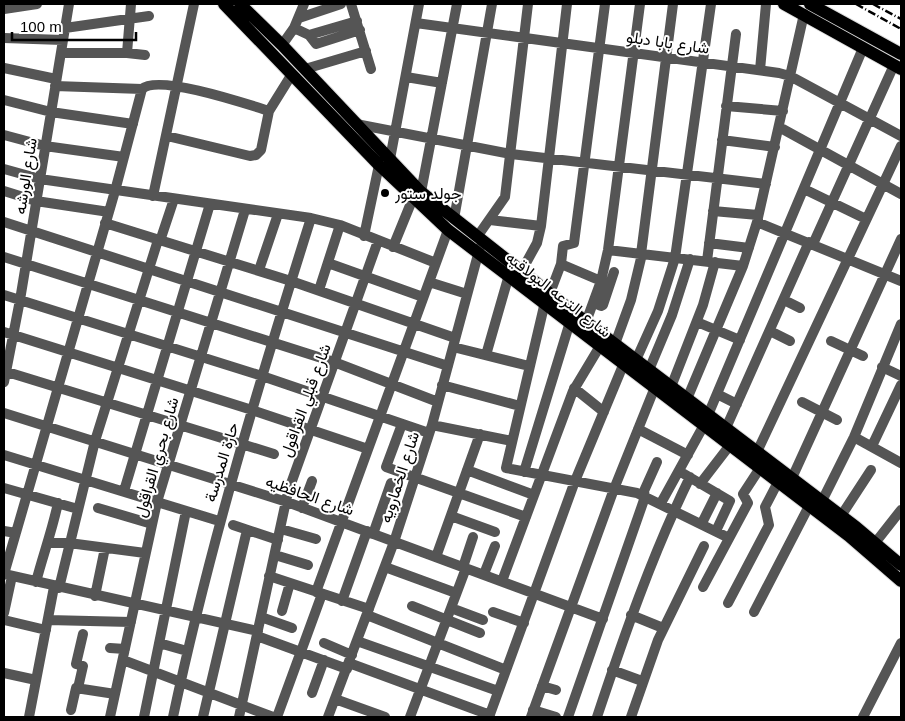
<svg xmlns="http://www.w3.org/2000/svg" width="905" height="721" font-family="Helvetica,Vazirmatn,sans-serif">
  <rect width="100%" height="100%" fill="#fff"/>
  <g fill="none" stroke-linecap="round" stroke-linejoin="round">
    <!-- major casing -->
    <g stroke="#dbdbdb" stroke-width="14">
      <path id="major" d="M224,4L379,165L448,230L849,536L901,581
        M240,4L282,45L421,192L586,322L856,527L901,565
        M784,4L901,69
        M810,4L901,54"/>
    </g>
    <!-- minor -->
    <path stroke="#555" stroke-width="10" d="M351,4L371,69
      M4,9L37,4
      M299,18L341,4
      M416,23L779,73L790,76L901,136
      M65,28L149,16
      M294,28L309,35L316,44L360,30
      M309,35L357,21
      M4,38L63,40
      M282,45L294,28L304,4
      M61,53H127L145,55
      M127,53L131,4
      M4,68L56,79
      M305,69L366,51
      M760,70L766,4
      M406,77L442,83
      M55,86L142,89
      M4,100L51,112L133,124
      M726,106L783,111
      M356,124L511,154L766,184
      M779,127L901,194
      M4,135L45,146L124,157
      M167,136L250,156L256,155L261,150L269,111L292,74
      M722,140L775,147
      M390,159L419,4
      M4,169L40,179L311,218L340,225L436,263
      M804,189L866,219
      M4,191L36,201L109,212
      M421,192L457,4
      M153,196L194,4
      M713,211L758,215
      M454,219L492,4
      M490,220L541,226
      M4,222L448,366
      M757,222L901,281
      M105,223L291,281L455,338
      M364,236L379,165
      M477,237L505,197L528,4
      M160,241L174,199
      M709,243L749,248
      M813,244L894,65
      M393,247L413,198
      M608,250L743,266
      M641,254L673,4
      M4,257L334,362L438,402
      M707,261L736,34
      M328,263L423,297
      M561,264L601,281
      M259,270L278,214
      M521,272L537,243L541,226L567,4
      M429,282L467,294
      M319,290L340,225
      M550,293L561,264L563,246L574,243L605,4
      M4,295L262,376L429,433
      M784,300L800,308
      M545,302L506,468L637,493L729,538
      M594,303L601,306L603,305L614,272
      M586,322L601,281L608,250L640,4
      M697,322L740,340
      M770,331L790,341
      M4,332L252,410L368,449
      M831,341L863,356
      M615,344L631,300L642,254
      M453,347L529,366
      M486,355L509,275
      M636,360L658,311L675,258L711,4
      M882,367L901,376
      M649,370L672,315L690,259
      M4,371L274,454
      M4,382L20,300L69,4
      M442,385L520,406
      M671,387L703,305L715,262
      M574,388L604,412
      M717,394L737,404
      M687,399L743,266L757,222L804,14
      M802,402L837,420
      M4,413L287,502L603,619
      M708,415L863,48
      M402,424L386,467L526,517
      M432,425L512,441
      M726,428L809,242
      M638,429L688,455
      M854,437L901,463
      M872,446L901,385
      M757,452L901,146
      M4,455L219,521
      M467,470L534,495
      M679,471L730,501L716,531
      M524,472L570,322
      M792,478L901,239
      M700,484L730,445
      M4,488L78,509
      M124,491L210,204
      M822,501L854,437L901,324
      M661,503L704,425
      M98,508L152,524
      M302,508L312,481
      M451,516L495,532
      M841,516L871,470
      M702,523L717,493
      M233,525L278,540
      M281,529L316,539
      M4,531L16,533
      M373,534L391,483
      M49,543H69L145,553
      M875,543L901,510
      M275,555L308,565
      M436,557L480,434
      M385,567L456,593
      M463,567L473,537
      M4,574L115,191L142,89C158,74 247,104 269,111
      M4,574L258,631
      M484,574L495,546
      M269,576L369,609
      M502,581L573,391L600,346
      M36,582C43,555 52,531 58,503
      M703,587L748,503L743,494L760,468
      M59,588L95,441L158,240
      M316,592L448,230
      M95,596L105,548
      M342,601L367,531
      M728,603L769,525L765,507L778,482
      M412,606L480,633
      M451,608L483,620
      M282,611L290,583
      M493,612L524,623
      M754,612L809,506
      M4,613L12,576
      M367,615L506,670
      M631,615L663,628
      M261,617L292,628
      M4,620L46,630
      M48,620L131,622
      M257,636L347,669
      M357,641L498,691
      M159,643L187,651
      M324,643L352,655
      M110,648L125,649
      M123,660L273,717
      M349,663L490,715
      M612,670L642,681
      M4,673L36,680
      M542,686L556,690
      M78,688L83,666L76,664L83,634
      M312,693L324,660
      M335,699L385,717
      M71,710L76,688L115,694
      M533,710L556,717
      M29,717L54,587
      M110,717L157,502L245,210
      M144,717L186,511
      M173,717C209,548 259,383 311,218
      M203,717L247,530
      M239,717L288,492L378,241
      M277,717L322,594
      M328,717L394,542L432,425L480,247
      M410,717L466,568
      M489,717L575,481L624,363
      M531,717L614,489L655,387
      M568,717L645,497L644,491L657,462
      M597,717C624,636 652,555 690,477
      M631,717L658,640L704,546
      M863,717L901,643"/>
    <!-- major -->
    <use href="#major" stroke="#000" stroke-width="12"/>
    <!-- rail -->
    <path stroke="#000" stroke-width="2.5" stroke-dasharray="8 2.5 1 2.5" stroke-linecap="butt" d="M856,4L901,29
      M873,4L901,19"/>
  </g>
  <!-- markers -->
  <circle fill="#000" stroke="#fff" stroke-width="2" cx="385" cy="193" r="5"/>
  <g text-anchor="middle" stroke-width="4" stroke-linejoin="round" paint-order="stroke">
    <!-- street labels -->
    <g font-size="16" fill="#000" stroke="#fff">
      <text transform="translate(668 42) rotate(8)" y="6">شارع بابا دبلو</text>
      <text transform="translate(25 176) rotate(-81)" y="6">شارع الورشه</text>
      <text transform="translate(559 294) rotate(38)" y="6">شارع الترعه البولاقيه</text>
      <text transform="translate(305 400) rotate(-70)" y="6">شارع قبلي القراقول</text>
      <text transform="translate(156 457) rotate(-74)" y="6">شارع بحري القراقول</text>
      <text transform="translate(221 462) rotate(-73)" y="6">حارة المدرسة</text>
      <text transform="translate(399 477) rotate(-72)" y="6">شارع الخمارويه</text>
      <text transform="translate(310 495) rotate(19)" y="6">شارع الحافظيه</text>
    </g>
    <!-- poi labels -->
    <g font-size="16" fill="#000" stroke="#fff" text-anchor="start">
      <text x="395" y="199">جولد ستور</text>
    </g>
  </g>
  <!-- border -->
  <rect width="905" height="721" fill="none" stroke="#000000" stroke-width="10"/>
  <!-- scale -->
  <path d="M12 32v8h124v-8" fill="none" stroke="#000000" stroke-width="2.5"/>
  <text x="20" y="32" font-size="15" fill="#000000" stroke="#ffffff" stroke-width="4" paint-order="stroke">100 m</text>
</svg>
